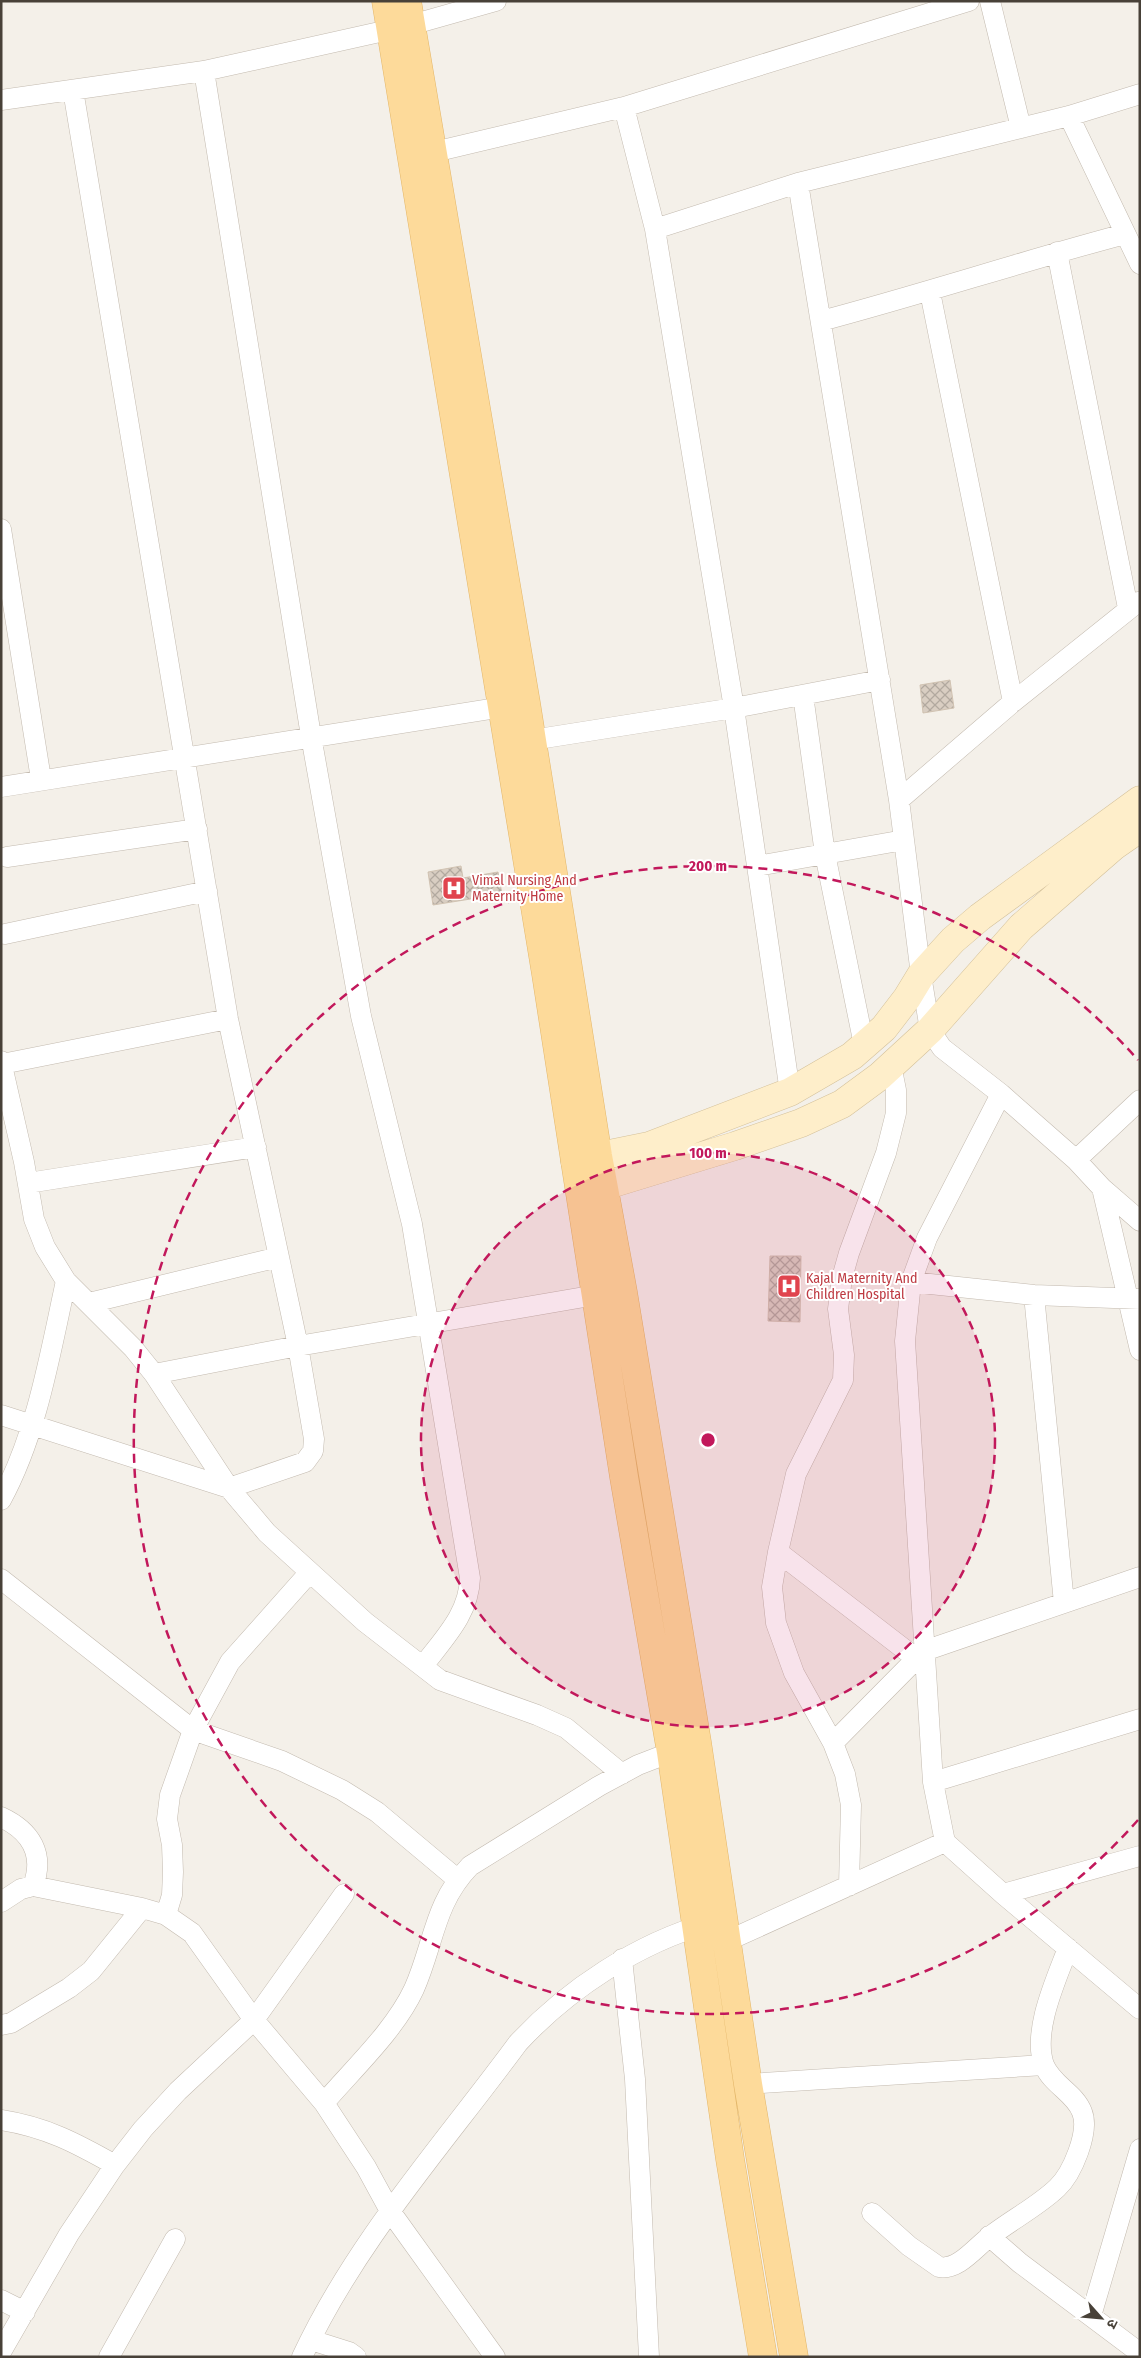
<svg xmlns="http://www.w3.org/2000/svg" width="1141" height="2358" font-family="'Fira Sans Condensed','Noto Sans Devanagari',sans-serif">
  <defs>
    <pattern id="building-cross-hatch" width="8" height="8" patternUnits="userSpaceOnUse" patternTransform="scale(1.25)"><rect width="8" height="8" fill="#d9cec2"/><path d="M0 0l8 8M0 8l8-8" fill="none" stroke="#b2a99f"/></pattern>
  </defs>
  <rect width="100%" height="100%" fill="#f4f0e9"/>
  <!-- building -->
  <path fill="url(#building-cross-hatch)" stroke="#d1c3b2" d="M950,680L954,708L923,713L920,685Z
    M461,866L463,878L498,872L502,894L433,905L428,872Z
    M770,1256H801L800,1322L768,1321Z"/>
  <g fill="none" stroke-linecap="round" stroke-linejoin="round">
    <!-- street casing -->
    <g stroke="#c3baaf" stroke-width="21">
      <path id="street" d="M990,1L1021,128
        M204,71L311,736L361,1016L412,1224L470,1578C469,1614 444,1638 423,1666
        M1,100L204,71L411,25L496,1
        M624,107L655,229L734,708L790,1092
        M1069,116L1140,264
        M434,152L624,107L969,1
        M798,183L899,800L921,975L930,1030L942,1048L1001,1094L1076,1160L1102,1188L1140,1221
        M655,229L798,183L1069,116L1140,94
        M1057,252L1128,608
        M930,292L1013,702
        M821,321C923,294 1023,261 1125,234
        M1,529L41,779
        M803,695L825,854L864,1045
        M532,740L734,708L880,680
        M1,787L515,705
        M899,800L1013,702L1138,602
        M7,857L197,829
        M757,866L904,840
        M5,934L207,891
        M1,1061L24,1162L34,1219L45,1247L66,1281L133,1348L154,1374L229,1488L267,1533L365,1622L440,1680L537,1715L566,1728L622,1774
        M2,1064L228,1019
        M1076,1160L1140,1100
        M28,1183L256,1147
        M1102,1188L1140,1350
        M911,1282L1034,1295L1140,1299
        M1034,1295L1064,1603
        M89,1303L279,1257
        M154,1374L298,1346L596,1295
        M1,1415L229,1488L305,1462L313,1451L314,1439L298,1346L228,1019L73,90
        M1,1500C37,1434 50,1354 66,1281
        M778,1552L917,1659
        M1,1579L193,1730L282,1761L342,1790L377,1812L457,1879
        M833,1743L924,1651L1140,1577
        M933,1782L905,1341L911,1282L927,1238L1001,1094
        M1,1817C31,1831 45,1854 33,1886
        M945,1842L1003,1894L1140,1856
        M849,1886L851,1805L845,1774L833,1743L794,1673L776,1623L772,1587L778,1552L796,1474L843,1380L844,1355L838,1309L842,1278L849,1253L886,1153L896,1113V1090L891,1065
        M1003,1894L1140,2009
        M1,1902L21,1889L33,1886L142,1908L166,1915L192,1933L254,2020L324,2103L366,2167L390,2211L495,2357
        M166,1915L172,1895L173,1872L172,1845L167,1819L170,1795L193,1730L230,1662L310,1572
        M727,1941L945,1842L933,1782L1140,1719
        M622,1959L635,2079L649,2357
        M1,2025L11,2023L69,1988L91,1971L142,1908
        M748,2084L1044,2065
        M324,2103C354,2068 395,2030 414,1989C434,1944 434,1903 470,1866L599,1786L638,1765L682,1748
        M1,2120C46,2127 76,2143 115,2165
        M872,2213L909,2246L939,2267C959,2271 977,2245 992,2235C1013,2219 1038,2206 1057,2188C1072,2174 1090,2132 1082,2112C1075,2093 1052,2085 1044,2065C1032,2031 1056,1980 1068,1948
        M989,2236L1020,2263L1140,2353
        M1,2300L25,2312
        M1091,2316L1140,2149
        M311,2340L349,2352L356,2357
        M1,2352L69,2234L115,2165L143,2129L178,2091L254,2020L344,1894
        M109,2357L175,2239
        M302,2357C356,2241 443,2145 518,2043C568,1989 638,1943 709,1923"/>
    </g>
    <!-- secondary casing -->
    <g stroke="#d4c19a" stroke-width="29">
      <path id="secondary" d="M575,1161L649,1146L790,1092L852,1056L884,1028L907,998L921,975L953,940L980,917L1140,800
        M580,1190L604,1186L735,1146L801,1123L842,1104L880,1076L930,1030L1021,927L1114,846L1140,828"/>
    </g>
    <!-- primary casing -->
    <g stroke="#e3b669" stroke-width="29">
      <path id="primary" d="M386,1L546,974L624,1477L671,1752L730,2159L763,2357
        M407,1L526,703L598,1156L623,1292L697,1742L748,2084L794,2357"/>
    </g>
    <!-- street -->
    <use href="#street" stroke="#fff" stroke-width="20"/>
    <!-- secondary -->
    <use href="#secondary" stroke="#feeeca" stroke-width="28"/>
    <!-- primary -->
    <use href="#primary" stroke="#fdda9a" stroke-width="28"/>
  </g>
  <!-- distance rings -->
  <circle cx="708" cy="1440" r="287" fill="#c2185b" fill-opacity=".12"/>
  <g fill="none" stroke="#c2185b" stroke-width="2.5" stroke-dasharray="9 6">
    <circle cx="708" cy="1440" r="287"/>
    <path d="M1138 1820A574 574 0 1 1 1138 1060"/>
  </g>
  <!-- icons -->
  <defs>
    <g id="hospital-square" transform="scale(1.25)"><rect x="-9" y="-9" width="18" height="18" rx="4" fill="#e0444e" stroke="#fff"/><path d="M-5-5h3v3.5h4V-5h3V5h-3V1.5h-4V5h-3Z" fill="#fff"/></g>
  </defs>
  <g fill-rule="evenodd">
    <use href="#hospital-square" x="454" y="888"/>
    <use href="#hospital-square" x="789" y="1286"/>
  </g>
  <g text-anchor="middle" stroke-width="4" stroke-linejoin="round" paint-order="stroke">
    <!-- health labels -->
    <g font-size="14" fill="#be3a42" stroke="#fff" text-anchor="start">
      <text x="472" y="885">Vimal Nursing And<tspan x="472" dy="16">Maternity Home</tspan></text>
      <text x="806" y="1283">Kajal Maternity And<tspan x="806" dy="16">Children Hospital</tspan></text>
    </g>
  </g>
  <circle cx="708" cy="1440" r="8" fill="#c2185b" stroke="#fff" stroke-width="2.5"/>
  <g font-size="15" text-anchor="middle" font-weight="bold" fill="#c2185b" stroke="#fff" stroke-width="4" stroke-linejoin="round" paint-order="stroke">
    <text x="708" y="871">200 m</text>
    <text x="708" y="1158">100 m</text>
  </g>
  <!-- border -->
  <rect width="1141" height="2358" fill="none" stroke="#484138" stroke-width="5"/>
  <!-- north arrow -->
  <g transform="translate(1101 2318) rotate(117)" stroke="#ffffff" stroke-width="4" paint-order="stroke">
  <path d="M0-4L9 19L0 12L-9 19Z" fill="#484138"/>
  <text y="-8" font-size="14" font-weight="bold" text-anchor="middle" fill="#484138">उ</text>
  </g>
</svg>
